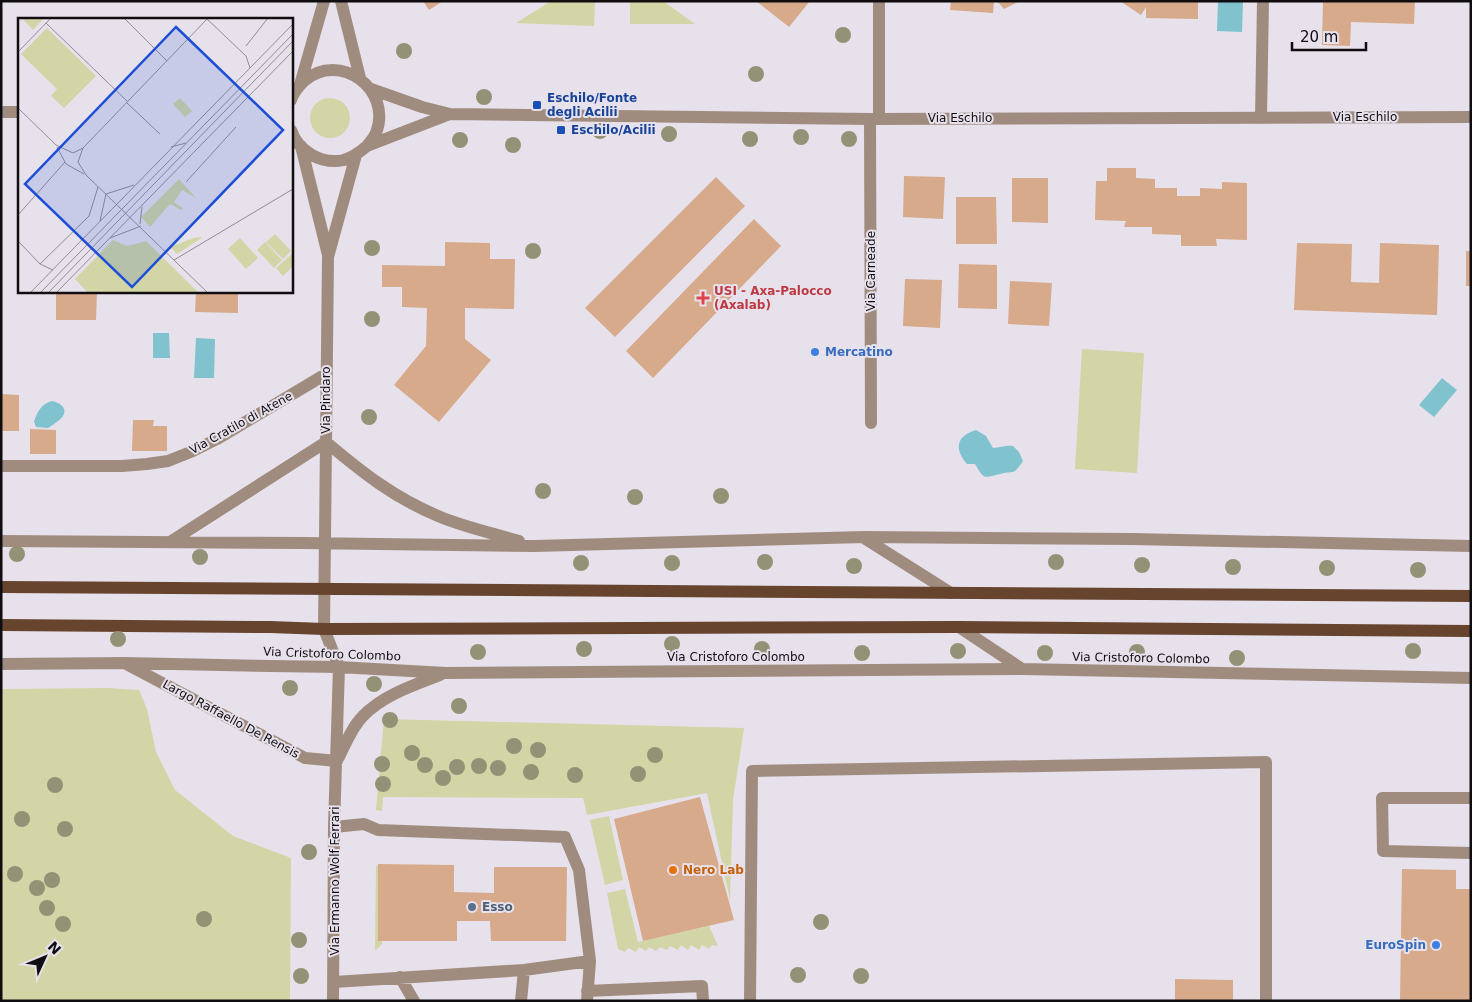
<svg xmlns="http://www.w3.org/2000/svg" width="1472" height="1002" font-family="'DejaVu Sans',sans-serif">
  <rect width="100%" height="100%" fill="#e7e1ec"/>
  <!-- green -->
  <path fill="#d2d5a5" d="M551,1H595L594,26L516,23Z
    M630,1H663L695,24H630Z
    M310 118a20 20 0 1 1 40 0a20 20 0 1 1-40 0Z
    M1082,349L1144,353L1137,473L1075,469Z
    M109,688L139,690L147,709L156,752L175,790L233,836L291,858L290,1001H1V689Z
    M384,719L744,728L733,800L730,900L707,793L587,815L583,798L383,797L382,811L376,810Z
    M609,816L623,880L605,885L590,820Z
    M376,865L383,871L382,944L375,951Z
    M625,889L638,942L709,926L718,946L712,945L709,949L702,945L699,950L691,945L688,950L681,945L678,950L670,946L667,950L660,947L656,951L649,947L646,951L639,947L636,952L628,948L625,952L618,949L607,893Z"/>
  <!-- water -->
  <path fill="#81c2cf" d="M1218,1H1243L1242,32L1217,31Z
    M153,333H169L170,358H153Z
    M196,338L215,339L214,378H194Z
    M1442,378L1457,390L1434,417L1419,405Z
    M52,401C56,402 60,403 63,407C69,416 55,423 48,428L36,427L34,422C37,412 41,404 52,401Z
    M976,430L986,436L993,448C1000,448 1006,445 1013,446L1019,452L1023,461C1013,476 1015,470 1000,474C984,478 984,480 975,464H967C954,449 956,436 976,430Z"/>
  <!-- building -->
  <path fill="#d6aa8a" d="M423,1H443L429,10Z
    M756,1H810L789,27Z
    M951,1H994L993,13L950,10Z
    M997,1H1020L1004,9Z
    M1120,1H1198V19L1146,18V7L1141,15Z
    M1323,1H1415L1414,24L1351,22L1350,46L1322,45Z
    M1107,168H1136V178L1155,179V188H1177V196H1200V188L1222,189V182L1247,183V240L1216,239L1217,246H1181V235L1152,234V227H1124L1126,221L1095,220L1096,181H1107Z
    M904,176L945,177L943,219L903,217Z
    M716,177L745,206L615,337L585,308Z
    M1012,178H1048V223L1012,222Z
    M956,197H996L997,244H956Z
    M754,219L781,246L653,378L626,351Z
    M445,242L490,243V259H515L514,309L465,308V339L491,360L439,422L394,385L426,346L427,308L402,307V287H382V265L445,266Z
    M1297,243L1352,244L1351,282L1379,283L1380,243L1439,245L1437,315L1294,310Z
    M1466,251H1471V286H1466Z
    M959,264L997,265V309L958,308Z
    M905,279L942,280L940,328L903,326Z
    M1010,281L1052,283L1049,326L1008,324Z
    M56,291H97L96,320H56Z
    M196,291H238V313L195,312Z
    M1,394L19,395V431H1Z
    M133,420H154L153,426H167V451H132Z
    M30,429L56,430V454H30Z
    M700,797L734,920L643,941L614,819Z
    M378,864L454,865V892L494,893V867H567L566,941H491L490,921H457V941H378Z
    M1402,869L1456,870V889H1471V1001H1400Z
    M1175,979L1233,980V1001H1175Z"/>
  <g fill="none" stroke-linecap="round" stroke-linejoin="round">
    <!-- minor -->
    <path stroke="#a08c7f" stroke-width="12" d="M341,1L360,78
      M300,85L324,1
      M371,89L422,107L450,114L870,119L1471,117
      M291,100C293,93 299,86 304,81C340,50 393,90 376,133C374,138 370,142 367,146
      M1,112H19
      M879,118V1
      M1261,118L1263,1
      M870,119L871,423
      M291,130C298,151 321,165 344,160C353,157 360,152 367,146L450,114
      M301,146L328,255
      M326,442C363,473 393,497 438,516C464,527 492,533 519,541
      M1,466H122L147,464L168,461L193,451L217,439L326,374
      M864,538L951,593
      M1,541L302,543L535,546L864,537L1132,539L1471,546
      M170,542L326,442
      M959,627L1022,669
      M1,664L125,663L270,666L339,667L446,673L1022,669L1471,678
      M128,665L305,758L337,761
      M339,757C346,743 352,727 363,716C383,695 414,685 440,675
      M1471,798H1382L1383,851L1471,853
      M334,827L364,824L378,830L565,837L579,870L590,961L587,1001
      M400,977L414,1001
      M334,982L524,970L590,961
      M587,991L702,986L703,1001
      M333,1001L334,827L339,667L324,629L328,257L356,155
      M521,1001L524,970
      M750,1001L752,771L1266,762V1001"/>
    <!-- major -->
    <path stroke="#66442e" stroke-width="12" d="M1,587L1471,596
      M1,625L270,627L324,629L959,627L1471,631"/>
  </g>
  <!-- trees -->
  <g fill="#949276">
    <circle cx="843" cy="35" r="8"/>
    <circle cx="404" cy="51" r="8"/>
    <circle cx="756" cy="74" r="8"/>
    <circle cx="484" cy="97" r="8"/>
    <circle cx="600" cy="131" r="8"/>
    <circle cx="669" cy="134" r="8"/>
    <circle cx="801" cy="137" r="8"/>
    <circle cx="750" cy="139" r="8"/>
    <circle cx="849" cy="139" r="8"/>
    <circle cx="460" cy="140" r="8"/>
    <circle cx="513" cy="145" r="8"/>
    <circle cx="372" cy="248" r="8"/>
    <circle cx="533" cy="251" r="8"/>
    <circle cx="372" cy="319" r="8"/>
    <circle cx="369" cy="417" r="8"/>
    <circle cx="543" cy="491" r="8"/>
    <circle cx="721" cy="496" r="8"/>
    <circle cx="635" cy="497" r="8"/>
    <circle cx="17" cy="554" r="8"/>
    <circle cx="200" cy="557" r="8"/>
    <circle cx="765" cy="562" r="8"/>
    <circle cx="1056" cy="562" r="8"/>
    <circle cx="581" cy="563" r="8"/>
    <circle cx="672" cy="563" r="8"/>
    <circle cx="1142" cy="565" r="8"/>
    <circle cx="854" cy="566" r="8"/>
    <circle cx="1233" cy="567" r="8"/>
    <circle cx="1327" cy="568" r="8"/>
    <circle cx="1418" cy="570" r="8"/>
    <circle cx="118" cy="639" r="8"/>
    <circle cx="672" cy="644" r="8"/>
    <circle cx="584" cy="649" r="8"/>
    <circle cx="762" cy="649" r="8"/>
    <circle cx="958" cy="651" r="8"/>
    <circle cx="1413" cy="651" r="8"/>
    <circle cx="478" cy="652" r="8"/>
    <circle cx="1137" cy="652" r="8"/>
    <circle cx="862" cy="653" r="8"/>
    <circle cx="1045" cy="653" r="8"/>
    <circle cx="1237" cy="658" r="8"/>
    <circle cx="374" cy="684" r="8"/>
    <circle cx="290" cy="688" r="8"/>
    <circle cx="459" cy="706" r="8"/>
    <circle cx="390" cy="720" r="8"/>
    <circle cx="514" cy="746" r="8"/>
    <circle cx="538" cy="750" r="8"/>
    <circle cx="412" cy="753" r="8"/>
    <circle cx="655" cy="755" r="8"/>
    <circle cx="382" cy="764" r="8"/>
    <circle cx="425" cy="765" r="8"/>
    <circle cx="479" cy="766" r="8"/>
    <circle cx="457" cy="767" r="8"/>
    <circle cx="498" cy="768" r="8"/>
    <circle cx="531" cy="772" r="8"/>
    <circle cx="638" cy="774" r="8"/>
    <circle cx="575" cy="775" r="8"/>
    <circle cx="443" cy="778" r="8"/>
    <circle cx="383" cy="784" r="8"/>
    <circle cx="55" cy="785" r="8"/>
    <circle cx="22" cy="819" r="8"/>
    <circle cx="65" cy="829" r="8"/>
    <circle cx="309" cy="852" r="8"/>
    <circle cx="15" cy="874" r="8"/>
    <circle cx="52" cy="880" r="8"/>
    <circle cx="37" cy="888" r="8"/>
    <circle cx="47" cy="908" r="8"/>
    <circle cx="204" cy="919" r="8"/>
    <circle cx="821" cy="922" r="8"/>
    <circle cx="63" cy="924" r="8"/>
    <circle cx="299" cy="940" r="8"/>
    <circle cx="798" cy="975" r="8"/>
    <circle cx="301" cy="976" r="8"/>
    <circle cx="861" cy="976" r="8"/>
  </g>
  <!-- markers -->
  <g fill="#1a4fb4" stroke="#e7e1ec" stroke-width="2">
    <rect x="532" y="100" width="10" height="10" rx="2.5"/>
    <rect x="556" y="125" width="10" height="10" rx="2.5"/>
  </g>
  <path fill="#e0444e" stroke="#e7e1ec" stroke-width="2" d="M700.5 290.5h5v5h5v5h-5v5h-5v-5h-5v-5h5z"/>
  <g fill="#3f7fe0" stroke="#e7e1ec" stroke-width="2">
    <circle cx="815" cy="352" r="5"/>
    <circle cx="1436" cy="945" r="5"/>
  </g>
  <circle fill="#e8710a" stroke="#e7e1ec" stroke-width="2" cx="673" cy="870" r="5"/>
  <circle fill="#5c6f8a" stroke="#e7e1ec" stroke-width="2" cx="472" cy="907" r="5"/>
  <g text-anchor="middle" stroke-width="4" stroke-linejoin="round" paint-order="stroke">
    <!-- transit labels -->
    <g font-size="12" font-weight="bold" fill="#164399" stroke="#e7e1ec" text-anchor="start">
      <text x="547" y="102">Eschilo/Fonte<tspan x="547" dy="14">degli Acilii</tspan></text>
      <text x="571" y="134">Eschilo/Acilii</text>
    </g>
    <!-- street labels -->
    <g font-size="12" fill="#0f0d10" stroke="#e7e1ec">
      <text x="1365" y="121">Via Eschilo</text>
      <text x="960" y="122">Via Eschilo</text>
      <text transform="translate(871 271) rotate(-90)" y="4">Via Carneade</text>
      <text transform="translate(326 400) rotate(-90)" y="4">Via Pindaro</text>
      <text transform="translate(241 423) rotate(-29)" y="4">Via Cratilo di Atene</text>
      <text transform="translate(332 654) rotate(2)" y="4">Via Cristoforo Colombo</text>
      <text x="736" y="661">Via Cristoforo Colombo</text>
      <text transform="translate(1141 658) rotate(1)" y="4">Via Cristoforo Colombo</text>
      <text transform="translate(231 719) rotate(28)" y="4">Largo Raffaello De Rensis</text>
      <text transform="translate(335 881) rotate(-90)" y="4">Via Ermanno Wolf Ferrari</text>
    </g>
    <!-- health labels -->
    <g font-size="12" font-weight="bold" fill="#be3a42" stroke="#e7e1ec" text-anchor="start">
      <text x="714" y="295">USI - Axa-Palocco<tspan x="714" dy="14">(Axalab)</tspan></text>
    </g>
    <!-- shop labels -->
    <g font-size="12" font-weight="bold" fill="#366cbe" stroke="#e7e1ec" text-anchor="start">
      <text x="825" y="356">Mercatino</text>
      <text x="1426" y="949" text-anchor="end">EuroSpin</text>
    </g>
    <!-- food labels -->
    <g font-size="12" font-weight="bold" fill="#c56008" stroke="#e7e1ec" text-anchor="start">
      <text x="683" y="874">Nero Lab</text>
    </g>
    <!-- service labels -->
    <g font-size="12" font-weight="bold" fill="#4e5e75" stroke="#e7e1ec" text-anchor="start">
      <text x="482" y="911">Esso</text>
    </g>
  </g>
  <!-- overview -->
  <g transform="translate(18 18)">
    <rect width="275" height="275" fill="#e7e1ec"/>
    <path d="M4,0H26L15,12ZM29,10L78,58L46,90L33,78L39,71L3,36ZM162,80L174,93L167,99L155,86ZM161,161L178,180L164,172L156,184L165,190L163,192L152,186L132,209L123,199ZM257,216L273,233L265,241L248,224ZM185,219L159,236L152,229L176,220ZM222,220L240,240L228,251L210,231ZM95,222L109,228L128,223L181,275H70L57,261ZM247,224L264,242L256,250L239,232ZM275,235V248L265,258L258,250Z" fill="#d2d5a5"/>
    <path fill="none" stroke="#918c94" stroke-width="1" d="M106,0L149,43M188,0L228,38L232,50M28,5L110,84M228,28L250,0M0,34L33,0M109,85L142,116M0,90L38,127L55,135L65,130L190,0M39,129L48,146L66,156M153,129L168,125M65,130L60,144L68,157L190,275M168,164L218,109M88,176L116,167M0,197L47,144M82,203L88,176M122,206L124,189M92,220L123,208M0,223L22,246L35,252M156,242L275,171M22,246L71,198L80,169M12,275L275,6M22,275L275,16M30,275L275,23M38,275L275,33"/>
    <path fill="#1d4ed8" fill-opacity="0.15" stroke="#1d4ed8" stroke-width="2.5" d="M158,9L265,112L114,269L7,166Z"/>
    <rect width="275" height="275" fill="none" stroke="#0f0d10" stroke-width="2.5"/>
  </g>
  <!-- border -->
  <rect width="1472" height="1002" fill="none" stroke="#0f0d10" stroke-width="5"/>
  <!-- north arrow -->
  <g transform="translate(45 957) rotate(46)" stroke="#e7e1ec" stroke-width="4" paint-order="stroke">
  <path d="M0-4L9 19L0 12L-9 19Z" fill="#0f0d10"/>
  <text y="-8" font-size="14" font-weight="bold" text-anchor="middle" fill="#0f0d10">N</text>
  </g>
  <!-- scale -->
  <path d="M1292 42v8h74v-8" fill="none" stroke="#0f0d10" stroke-width="2.5"/>
  <text x="1300" y="42" font-size="15" fill="#0f0d10" stroke="#e7e1ec" stroke-width="4" paint-order="stroke">20 m</text>
</svg>
